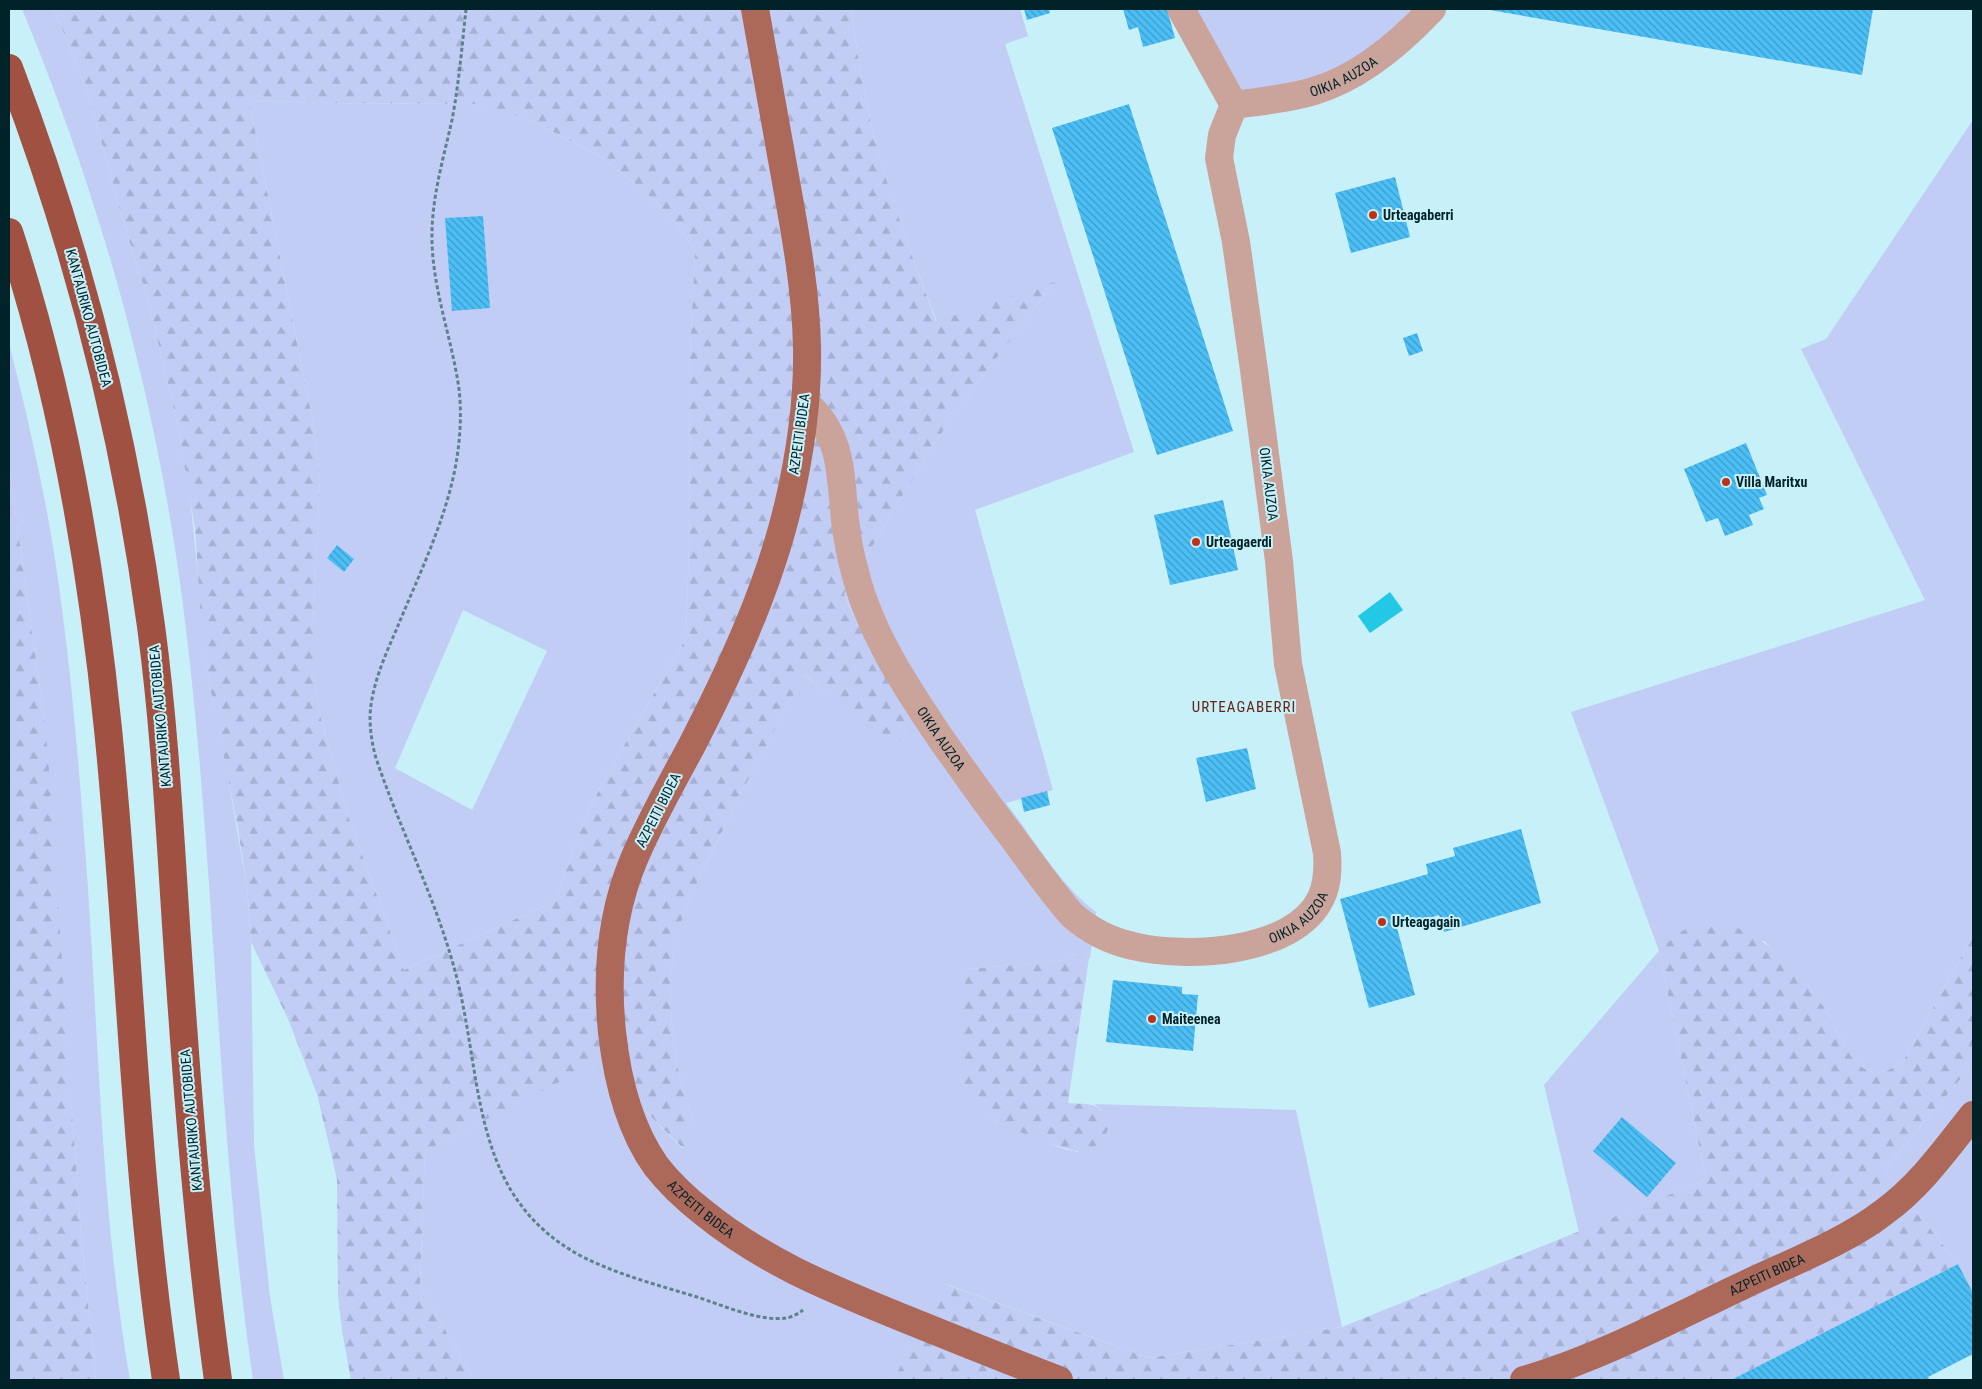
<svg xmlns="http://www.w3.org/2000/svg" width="1982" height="1389" font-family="'Roboto Condensed',sans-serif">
  <defs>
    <pattern id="forest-firs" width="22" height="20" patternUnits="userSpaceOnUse" patternTransform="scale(1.25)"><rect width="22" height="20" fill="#c2cdf6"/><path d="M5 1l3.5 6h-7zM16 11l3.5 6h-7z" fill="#a5b0d3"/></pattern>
    <pattern id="building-back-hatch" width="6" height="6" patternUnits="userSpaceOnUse" patternTransform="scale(1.25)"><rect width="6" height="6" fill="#4cbff6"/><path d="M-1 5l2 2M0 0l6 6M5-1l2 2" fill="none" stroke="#3d9bc7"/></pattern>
  </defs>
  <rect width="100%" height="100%" fill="#c8f0f9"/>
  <!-- grass -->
  <path fill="#c2cdf6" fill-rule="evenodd" d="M22,9H54L88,92L120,211L147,296L178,426L190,496L208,676L225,760L247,888L251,942L254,1145L270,1297L284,1380H253C215,1118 216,852 181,590C154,390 99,195 22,9Z
    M851,9H1020L1028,36L1005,44L1134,452L975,510L1053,790L1006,803C1035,840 1058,883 1096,912L1090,958L967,969L961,1034V1081L984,1113L995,1121L1064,1149L1078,1152L1102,1110L1094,1104L1296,1110L1342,1327L1149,1358L946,1284L893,1380H474L420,1286L425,1151L596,1062L683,1149L693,1119C673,1071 664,991 676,940C684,907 700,877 715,846C743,788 773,731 804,675L882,734L908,714L870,650L844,594L931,448L974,387L1054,283L937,322C915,263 892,205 876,144C865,100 857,54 851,9Z
    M1181,9H1412L1385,39L1334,71L1234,105Z
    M249,100L317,103L478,104L511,113L534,122L596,154L629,179L654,200L677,225L695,249L689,377L690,517L686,638L602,784L582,825L555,901L404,970L347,813L319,711L313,670V626L320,479L314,428ZM463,610L547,651L472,810L395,768Z
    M1973,120V936L1904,1060C1894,1067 1886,1074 1873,1072C1850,1067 1839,1034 1829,1016C1824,1008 1818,999 1812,991C1797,973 1781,957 1764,941L1659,951L1706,1180L1579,1232L1544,1085L1659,951L1571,712L1925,600L1801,349L1826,339Z
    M9,343C24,402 38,462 49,523C70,643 79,766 88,888C99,1052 102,1218 130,1380H96L82,1246L75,1154L43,710L9,466Z
    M1973,1064V1293L1958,1264L1884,1170Z"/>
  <!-- forest -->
  <path fill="url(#forest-firs)" fill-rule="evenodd" d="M54,9H851C857,54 865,100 876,144C892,204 915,263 936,321L1055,282L974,387L931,448L844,594C861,636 885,674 908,714L913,725C911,732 907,740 897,740C880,739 822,687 804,675C773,732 743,788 715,846C700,877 684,907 676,941C664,991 673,1071 693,1119L684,1149L596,1063L425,1151L420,1286L474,1380H351L342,1331L338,1295L337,1179L317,1094L288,1019L251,942L247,888L238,829L208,676L200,606L195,529L178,426L147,296L120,211L88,92ZM249,100L317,103L478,104L511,114L534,122L596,154L629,179L654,200L677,225L695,249L689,377L690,517L686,638L602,784L582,825L555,901L404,970L347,813L319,711L313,670V626L320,479L314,428Z
    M9,466L43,710L48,755L75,1154L82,1246L96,1380H9Z
    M1719,921C1763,935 1784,956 1812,991C1818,999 1825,1008 1829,1016C1839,1034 1850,1067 1873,1072C1886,1074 1894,1067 1904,1060L1973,936V1064L1884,1170L1958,1264L1731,1380H893L945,1284L1149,1358L1342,1327L1706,1180L1659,951C1681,929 1688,925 1719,921Z
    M1089,958L1068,1103C1090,1105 1101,1100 1109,1126C1105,1140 1095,1151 1080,1151C1068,1152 1006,1127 994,1120C983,1114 972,1105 966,1094C952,1068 963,999 967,969Z"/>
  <!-- water -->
  <path fill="#22c8e4" d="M1390,592L1403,610L1370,633L1358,616Z"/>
  <!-- building -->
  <path fill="url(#building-back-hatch)" d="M1024,9H1049L1050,13L1027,20Z
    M1123,9H1167L1175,38L1143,47L1138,27L1129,30Z
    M1484,9H1873L1862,75Z
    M1129,104L1233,431L1157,455L1052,128Z
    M1395,177L1410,237L1351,253L1335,193Z
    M483,216L490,308L452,311L445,218Z
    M1417,333L1423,351L1409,356L1403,338Z
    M1746,443L1767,495L1759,498L1764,509L1749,515L1753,525L1725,536L1718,518L1706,522L1684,469Z
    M1223,500L1238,570L1170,585L1154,515Z
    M337,545L354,559L344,572L327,558Z
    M1247,748L1256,789L1206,802L1196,758Z
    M1047,791L1050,805L1024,812L1021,798Z
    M1521,829L1541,903L1444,932L1439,915L1397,928L1415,995L1369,1008L1340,899L1428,874L1426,864L1455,856L1453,848Z
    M1113,980L1182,987V994L1198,995L1193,1051L1106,1042Z
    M1622,1117L1676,1163L1647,1197L1593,1151Z
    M1958,1264L1973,1293V1354L1928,1377L1930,1380H1731Z"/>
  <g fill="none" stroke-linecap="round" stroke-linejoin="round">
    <!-- path -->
    <path stroke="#5c828a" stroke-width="3" stroke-dasharray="4 2.5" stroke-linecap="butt" d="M466,9C462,46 459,83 452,120C443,160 431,200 432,241C433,291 452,339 459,389C462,416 460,442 455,469C444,524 418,577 397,628C385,656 371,686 370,717C370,730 372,742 375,755C399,828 435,896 455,971C484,1077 468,1195 581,1256C618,1275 658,1285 697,1297C722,1305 760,1322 786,1318C792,1317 798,1314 803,1310"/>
    <!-- minor -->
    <g stroke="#caa39a" stroke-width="28">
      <path d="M1181,9L1234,105"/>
      <path id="s1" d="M1234,105C1261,101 1288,99 1314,91C1359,78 1400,43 1432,9"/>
      <path id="s2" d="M805,402C843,436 840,473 845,520C847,537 850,555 855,572C870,633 906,687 941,739C964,771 986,803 1010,834C1030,861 1050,890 1072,915C1089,930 1110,941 1133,946C1185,959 1294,954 1321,898C1328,883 1328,868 1327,853L1288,664L1279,561L1254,370L1236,242L1219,158L1222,135L1234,105"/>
    </g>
    <!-- major -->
    <g stroke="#ac6859" stroke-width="28">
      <path id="s3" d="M755,9C765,67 776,124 786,182C796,237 806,292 807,348C808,401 800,455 788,506C768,590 730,671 691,747C671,784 650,821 634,859C611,914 606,973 612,1032C617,1078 629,1128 656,1166C670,1184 686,1199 704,1213C766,1263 830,1288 903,1318C955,1339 1007,1360 1059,1380"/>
      <path id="s4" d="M1524,1380C1602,1357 1674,1318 1746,1284C1790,1263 1847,1241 1884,1212C1920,1186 1946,1149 1973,1115"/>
    </g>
    <!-- highway -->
    <path stroke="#a05141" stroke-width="28" d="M9,68C78,248 125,434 151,626C165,730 170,835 177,940C187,1087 198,1234 218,1380
      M9,232C62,393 91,561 108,729C130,946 134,1164 166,1380"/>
  </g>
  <!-- markers -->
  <g fill="#be3318" stroke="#c8f0f9" stroke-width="2">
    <circle cx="1373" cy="215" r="5"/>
    <circle cx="1726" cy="482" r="5"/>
    <circle cx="1196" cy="542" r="5"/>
    <circle cx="1382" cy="922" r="5"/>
    <circle cx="1152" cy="1019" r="5"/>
  </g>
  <g text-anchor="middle" stroke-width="4" stroke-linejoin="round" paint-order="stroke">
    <!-- street labels -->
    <g font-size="14" fill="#00232a" stroke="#c8f0f9">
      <text dy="5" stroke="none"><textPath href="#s1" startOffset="114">OIKIA AUZOA</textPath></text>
      <text transform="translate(89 318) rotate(75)" y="5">KANTAURIKO AUTOBIDEA</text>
      <text transform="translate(799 434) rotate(-82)" y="5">AZPEITI BIDEA</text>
      <text transform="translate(1269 484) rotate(83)" y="5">OIKIA AUZOA</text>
      <text transform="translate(160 716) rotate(-95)" y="5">KANTAURIKO AUTOBIDEA</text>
      <text dy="5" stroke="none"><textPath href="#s2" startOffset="370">OIKIA AUZOA</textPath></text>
      <text transform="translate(658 810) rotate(-63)" y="5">AZPEITI BIDEA</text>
      <text dy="5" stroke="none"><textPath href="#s2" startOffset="834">OIKIA AUZOA</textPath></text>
      <text transform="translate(191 1120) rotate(-95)" y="5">KANTAURIKO AUTOBIDEA</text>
      <text dy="5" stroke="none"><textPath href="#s3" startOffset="1270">AZPEITI BIDEA</textPath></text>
      <text dy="5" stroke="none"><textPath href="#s4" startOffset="265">AZPEITI BIDEA</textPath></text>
    </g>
    <!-- poi labels -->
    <g font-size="14" font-weight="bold" fill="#00232a" stroke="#c8f0f9" text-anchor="start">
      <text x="1383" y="220">Urteagaberri</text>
      <text x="1736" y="487">Villa Maritxu</text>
      <text x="1206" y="547">Urteagaerdi</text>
      <text x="1392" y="927">Urteagagain</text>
      <text x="1162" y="1024">Maiteenea</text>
    </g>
    <!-- neighbourhood labels -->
    <g font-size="15" letter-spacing="1" fill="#662316" stroke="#c8f0f9">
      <text x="1244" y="712">URTEAGABERRI</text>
    </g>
  </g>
  <!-- border -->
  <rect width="1982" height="1389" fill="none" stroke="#00232a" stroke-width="20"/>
</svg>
